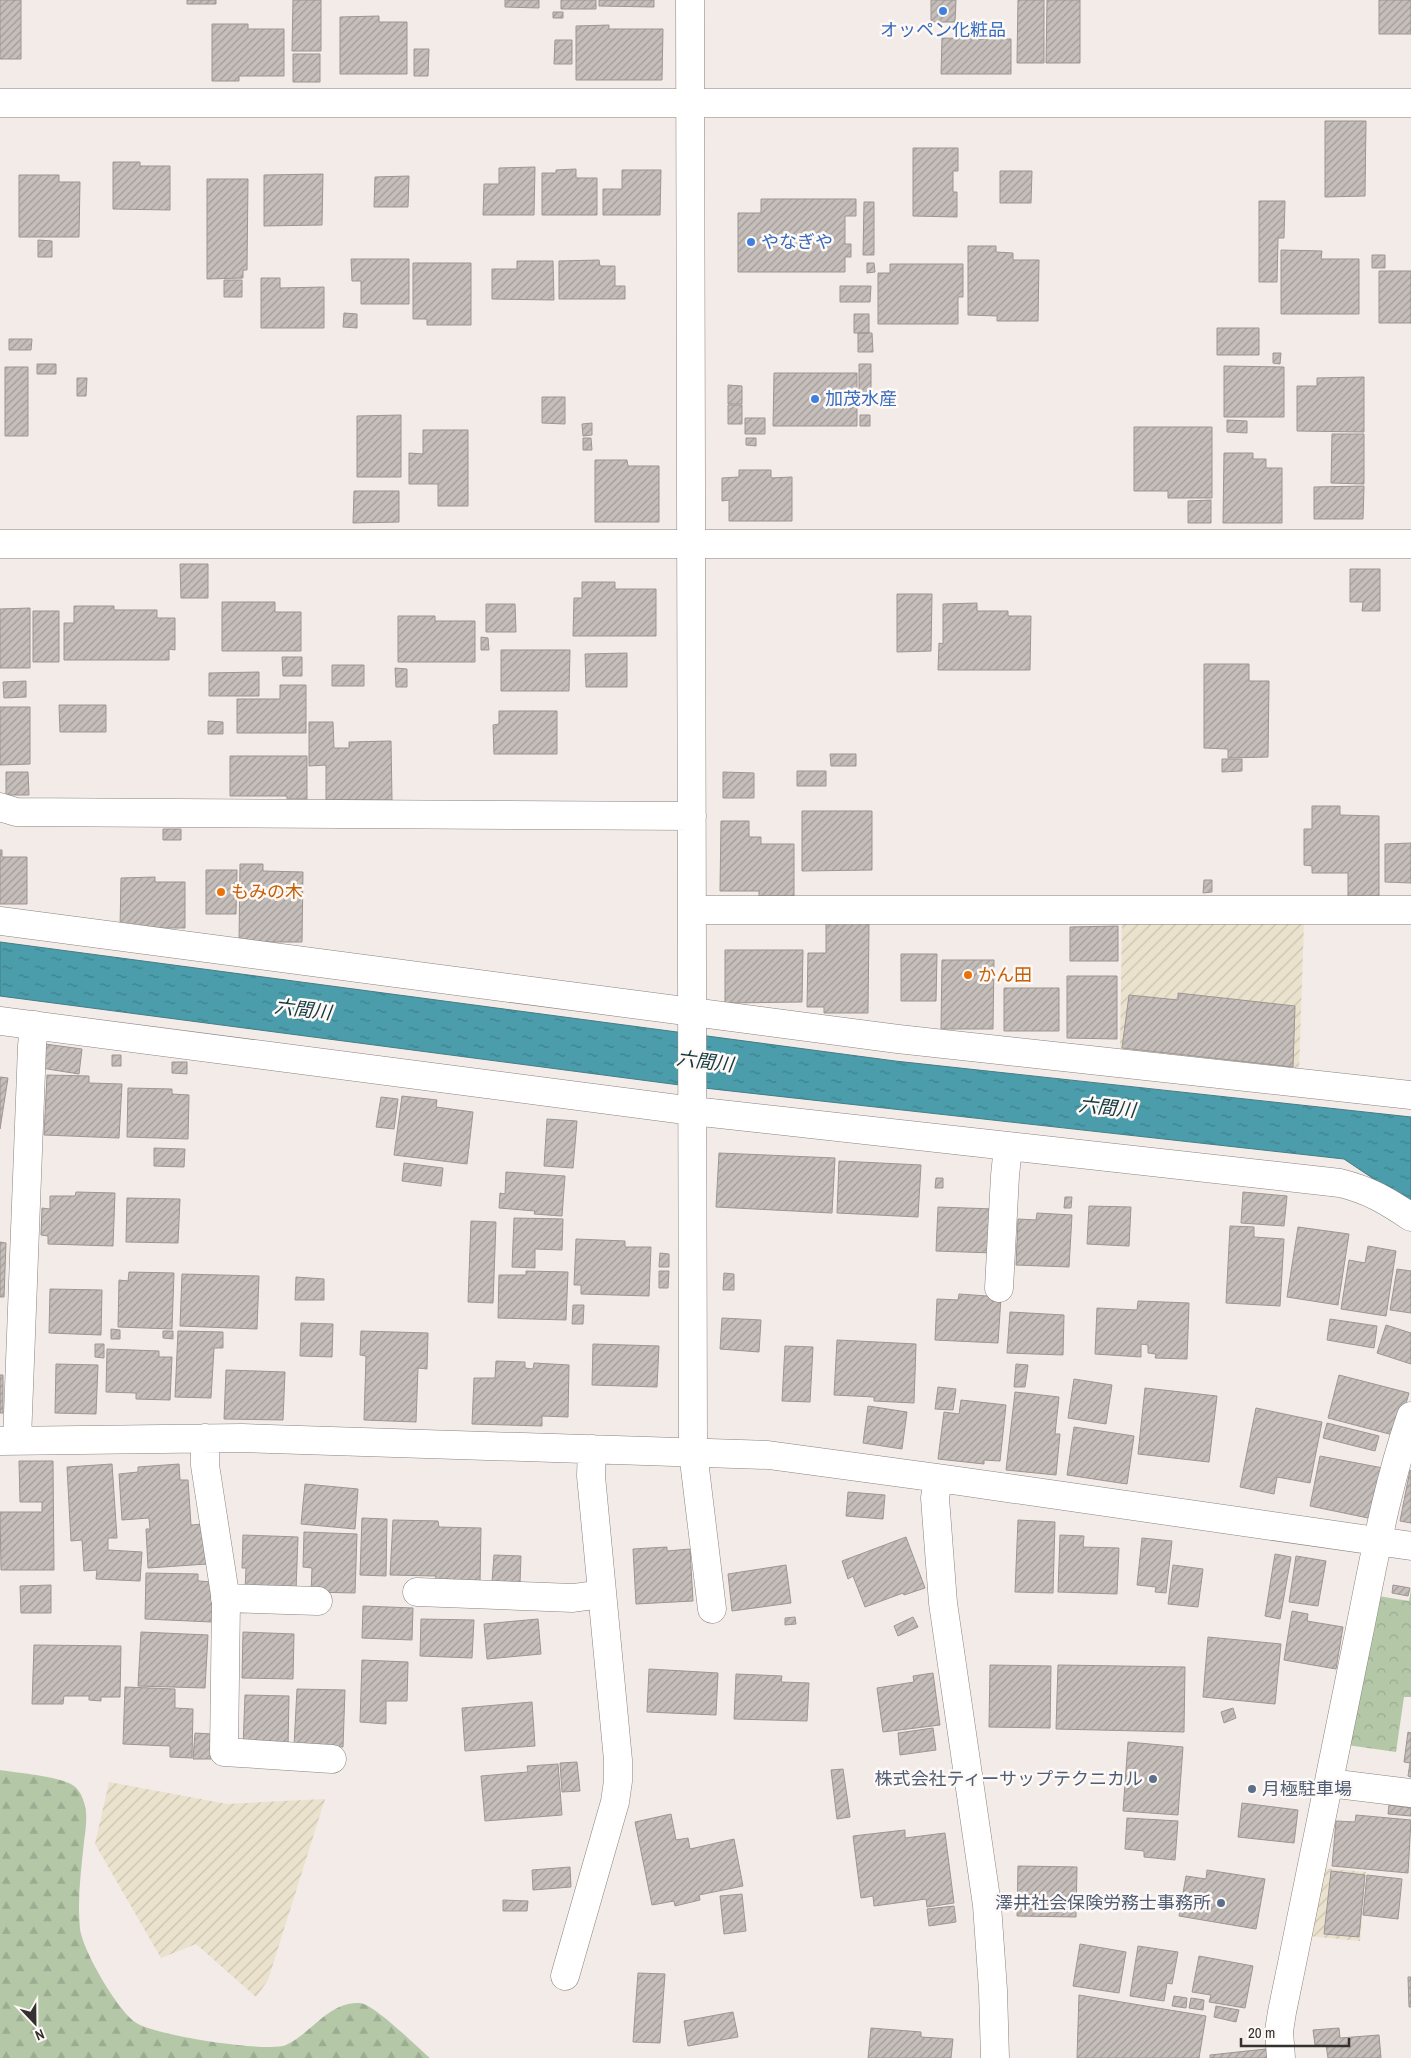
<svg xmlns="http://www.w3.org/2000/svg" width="1411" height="2058" font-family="'Archivo Narrow','Noto Sans JP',sans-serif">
  <defs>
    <pattern id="industrial-furrows" width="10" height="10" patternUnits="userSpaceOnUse" patternTransform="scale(1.25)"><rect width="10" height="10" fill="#ebe2cd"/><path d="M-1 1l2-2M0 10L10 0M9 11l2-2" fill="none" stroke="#cac2b0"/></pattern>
    <pattern id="forest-firs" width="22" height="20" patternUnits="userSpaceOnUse" patternTransform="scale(1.25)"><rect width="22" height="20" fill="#b4c8a8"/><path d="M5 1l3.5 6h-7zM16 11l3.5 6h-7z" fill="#9bac91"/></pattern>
    <pattern id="park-crowns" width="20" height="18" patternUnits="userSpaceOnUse" patternTransform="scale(1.25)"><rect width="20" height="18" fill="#b4c8a8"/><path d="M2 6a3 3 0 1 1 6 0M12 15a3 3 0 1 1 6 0" fill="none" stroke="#9bac91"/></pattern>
    <pattern id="water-ripples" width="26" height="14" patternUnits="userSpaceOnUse" patternTransform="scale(1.25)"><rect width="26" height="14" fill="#4b9dab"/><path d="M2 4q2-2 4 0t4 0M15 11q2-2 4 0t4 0" fill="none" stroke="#3f808c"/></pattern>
    <pattern id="building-hatch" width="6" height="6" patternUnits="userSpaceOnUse" patternTransform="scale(1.25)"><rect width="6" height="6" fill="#c5bebb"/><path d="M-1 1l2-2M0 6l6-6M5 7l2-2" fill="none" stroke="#a19b98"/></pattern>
  </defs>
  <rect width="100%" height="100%" fill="#f2ebe7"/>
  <!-- industrial -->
  <path fill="url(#industrial-furrows)" d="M1304,923L1299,1069L1120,1050L1122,924Z
    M109,1782L227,1804L325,1799L268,1980L256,1997L196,1944L161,1958L95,1844Z
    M1322,1868L1366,1872L1360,1941L1308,1936Z"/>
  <!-- forest -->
  <path fill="url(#forest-firs)" d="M0,1770C17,1773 60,1776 74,1786C81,1791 85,1803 86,1812C87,1822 85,1833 84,1842C81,1871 77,1900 80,1929C83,1951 117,2009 135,2022C151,2035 267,2053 286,2045C312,2033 329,2001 360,2003C374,2004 417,2047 430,2058H0Z"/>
  <!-- park -->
  <path fill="url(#park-crowns)" d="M1411,1589V1697H1404L1396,1752L1347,1745L1378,1596L1409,1601Z"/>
  <!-- water -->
  <path fill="url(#water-ripples)" stroke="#447c86" d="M0,942L895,1061L1411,1117V1204L1344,1159L695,1087L0,996Z"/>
  <!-- building -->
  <path fill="url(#building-hatch)" stroke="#9d9693" d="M0,0H21V59H0Z
    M187,0H216V4H187Z
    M293,0H321V51H292Z
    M505,0H539V8L505,7Z
    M561,0H596V9H561Z
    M599,0H654V7L599,6Z
    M931,0H956L955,22H931Z
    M1018,0H1044V63H1017Z
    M1047,0H1080V63H1046Z
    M1379,0H1411V34H1379Z
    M553,12H563V18H553Z
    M379,16V22H407V74H340V17Z
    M212,24H248V29H284V76H239V81H212Z
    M609,25V29H663L662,80H576V26Z
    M984,33H1005V39H1011V74H941L942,38L984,39Z
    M555,40H572V64H554Z
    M414,49H429L428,76H414Z
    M293,54H320V82H293Z
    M1325,121H1366L1365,196L1325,197Z
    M913,148H958V171H953V192H957V217L913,216Z
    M113,162H140V166H170V210L113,209Z
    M535,167L534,215H483L484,184H499V168Z
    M576,169V178H597V215H542V173H556V170Z
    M622,170H661L660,215H603V189H622Z
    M1000,171H1032L1031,203H1000Z
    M323,174L322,225L264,226V175Z
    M19,175H59V182H80L79,237H19Z
    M409,176L408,207H374L375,177Z
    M207,179H248L247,270H243V278L207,279Z
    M761,199H856V216H845V244H851V257H845V272H738V213H761Z
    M1259,201H1285L1284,238H1278L1277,282H1259Z
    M864,202H874V255H863Z
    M38,240L52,241V257H38Z
    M968,246H996V252L1013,253V260H1039L1038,321H997V316L968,315Z
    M1281,250L1322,251L1321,259H1359V314H1281Z
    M1372,255H1385V268H1372Z
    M351,259H409V304H361V281H352Z
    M599,260L600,266H615V286H625V299H559V261Z
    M517,261H553L554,300L492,299V269H517Z
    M413,263H471V325H427V319H413Z
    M867,263H874L875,272L867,273Z
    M890,264H963V297H958V324H878V273H890Z
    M1379,271H1411V323H1379Z
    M261,278H280V288L324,287V328H261Z
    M224,280H242V297H224Z
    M840,286H871L870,302H840Z
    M344,313L357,314V328L343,327Z
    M854,314H869V333H854Z
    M1217,328H1259V355H1217Z
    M858,333H872L873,352H858Z
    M9,339H32L31,350H9Z
    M1273,353H1281L1280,364L1273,363Z
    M37,364H56V374H37Z
    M859,364H871V393H859Z
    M1224,366L1284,367V417H1224Z
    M5,367H28V436H5Z
    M774,373H857V426H773Z
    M1364,377V432L1297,431V386H1317V378Z
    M77,378H87L86,396H77Z
    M728,385L742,386V404H728Z
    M542,397H565V424L542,423Z
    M728,405H742V424H728Z
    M401,415V477H357V416Z
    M860,415H870V426H860Z
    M745,418H765V434H745Z
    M1227,420L1247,421V433L1227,432Z
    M592,423V435L583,436L582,424Z
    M1134,427H1212V498H1168V491H1134Z
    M423,430H468V506H438V484H409V453L423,454Z
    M1332,434H1364V484L1331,483Z
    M583,438H591L592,450H583Z
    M746,438H756V446L746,445Z
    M1224,453H1253V459H1266V468H1282V523H1223Z
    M595,460H627L628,466H659V522H595Z
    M739,470H771V478L792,477V521H729V500L722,501V478L739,477Z
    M1364,486L1363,519H1314V487Z
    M354,491H399V522L353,523Z
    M1211,500V523H1188V501Z
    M180,564H208V598H181Z
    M1350,569H1380V611H1362L1363,602H1350Z
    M582,582H615V589H656V636H573L574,598H582Z
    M897,594H932L931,651L897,652Z
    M222,602H275V612H301V651H222Z
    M977,603V611H1008V616H1031L1030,670H938L939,643L943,644V604Z
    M486,604H515L516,632H486Z
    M74,606H114V610H157V618H175V650L169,649V660H64V623H74Z
    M30,608V668H0V609Z
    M33,611H59V662H33Z
    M398,616H435V621H475V662H398Z
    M481,637L488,638L489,650H481Z
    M501,650H570L569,691H501Z
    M627,653V687H586L585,654Z
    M282,657H302V676H283Z
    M1204,664H1249V681H1269L1268,757L1228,758V749L1204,748Z
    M332,665H364V686H332Z
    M395,668L407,669V687H396Z
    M259,672V696H209V673Z
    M26,681V697L4,698L3,682Z
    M280,685H306V733H237V699H280Z
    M59,705H106V732H60Z
    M0,707H30V764L0,765Z
    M499,711H557V754H494L493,725L499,724Z
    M208,721L223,722V734H208Z
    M309,722H333L334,748H349V742L391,741L392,800H326V765L309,766Z
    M830,754H856V766H831Z
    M230,756H307V799H287V796H230Z
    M1222,759H1242V771L1222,772Z
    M797,771H826V786H797Z
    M6,772H28L29,795H6Z
    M723,772L754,773V798H723Z
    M1312,806H1340V815L1379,816V896H1348V873H1312V866L1304,865V829H1312Z
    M802,811H872V870L802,871Z
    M721,821H749V837H761V844H794V896H759V891H720Z
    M163,829H181V840H163Z
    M1411,843V883L1385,882V844Z
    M0,850H2V857H27V904H0Z
    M240,864H263V871L303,872L302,942H239Z
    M206,870H237L236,914H206Z
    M155,877V882H185V928H120L121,878Z
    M1204,880H1212V892L1203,893Z
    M826,922L869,923L868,1013H824V1007H807L808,953H826Z
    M1118,926V961H1070V927Z
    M725,950H803L802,1002L725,1003Z
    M901,954H937L936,1001H901Z
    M942,960H994L993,1029H941Z
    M1067,976H1117V1039L1067,1038Z
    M1004,988H1059V1031H1004Z
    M1178,993L1295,1006L1293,1067L1122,1048L1129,995L1178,1000Z
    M45,1044L82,1049L79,1074L41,1068Z
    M112,1055H121V1066H112Z
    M172,1062H187V1074L172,1073Z
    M47,1075L89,1076V1083L122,1084L119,1138L44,1135Z
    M0,1077L8,1078L0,1129Z
    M128,1088L172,1089V1094L189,1095L188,1139L127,1137Z
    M402,1096L437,1100L436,1107L473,1112L467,1164L394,1155Z
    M381,1097L398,1099L394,1129L376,1127Z
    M547,1119L577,1121L573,1168L544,1166Z
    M154,1148L185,1149L184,1167L154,1166Z
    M719,1153L835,1158L832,1213L716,1207Z
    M839,1161L921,1165L918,1217L837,1213Z
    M404,1163L443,1168L441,1186L402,1181Z
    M506,1172L565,1176L562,1216L534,1214L535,1211L499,1208L500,1193L505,1194Z
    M936,1178H943V1188H935Z
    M76,1192L115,1193L113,1246L48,1244V1236L41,1235L42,1208L50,1209V1196H75Z
    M1243,1192L1287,1196L1284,1226L1241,1223Z
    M1065,1197H1072L1071,1208H1064Z
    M127,1198L180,1199L178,1243L126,1242Z
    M1089,1206L1131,1207L1129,1246L1087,1244Z
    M938,1207L994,1209L993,1253L936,1251Z
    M1037,1213L1072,1215L1069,1267L1016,1265L1018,1219L1036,1220Z
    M514,1218L563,1219L562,1250L535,1249V1268L512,1267Z
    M471,1221L496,1222L493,1303L468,1302Z
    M1230,1226L1254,1227V1237L1284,1239L1280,1306L1226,1303Z
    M1298,1227L1349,1234L1338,1305L1287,1297Z
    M576,1239L625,1241V1247H651L649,1296L581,1294V1285H574Z
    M0,1242L6,1243L4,1297H0Z
    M1368,1246L1396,1251L1386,1316L1341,1309L1349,1260L1365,1263Z
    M660,1253L669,1254V1267H659Z
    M1397,1269L1411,1271V1313L1390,1310Z
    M526,1271L568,1272L566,1320L498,1318L499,1275H526Z
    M659,1271H669L668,1288H659Z
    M129,1272L174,1273L172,1329L118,1327L119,1280L128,1281Z
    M724,1273L734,1274V1290H723Z
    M182,1274L259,1276L257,1329L180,1326Z
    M296,1277L324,1279V1300H295Z
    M50,1289L102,1290L101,1335L49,1333Z
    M959,1294L1001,1297L998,1343L935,1340L937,1299L958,1300Z
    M1138,1301L1189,1303L1187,1359L1155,1358L1156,1354L1148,1353V1345L1141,1344V1357L1095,1354L1097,1308L1137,1310Z
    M573,1305H584L583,1324H572Z
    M1010,1312L1064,1315L1063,1355L1007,1353Z
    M722,1318L761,1320L759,1352L720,1349Z
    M1330,1319L1377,1326L1374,1348L1327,1340Z
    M301,1323L333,1324L332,1357L300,1356Z
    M1386,1325L1411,1333V1364L1377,1353Z
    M111,1329L120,1330V1339H111Z
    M163,1331H173V1339L163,1338Z
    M178,1331L223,1332V1348H214L211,1398L175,1397Z
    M361,1331L428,1333L427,1369L418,1368L416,1422L364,1420L366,1356L360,1355Z
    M837,1340L916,1344L914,1403L874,1401V1397L834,1395Z
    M95,1344H104V1358L95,1357Z
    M593,1344L659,1346L657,1387L592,1385Z
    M785,1346L813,1347L810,1402L782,1401Z
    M107,1349L159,1351V1357H172L170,1400L136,1399V1393L106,1392Z
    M496,1361L525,1362V1368L533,1369L534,1363L569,1365L568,1417L542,1416V1426L472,1424L474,1378H495Z
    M56,1364L98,1365L96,1414L55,1413Z
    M1016,1364L1028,1365L1025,1387H1014Z
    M226,1370L285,1372L283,1420L224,1419Z
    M0,1375H3V1413H0Z
    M1339,1375L1409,1393L1397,1436L1328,1418Z
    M1074,1379L1112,1385L1106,1424L1068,1418Z
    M938,1387L956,1389L953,1410L935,1409Z
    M1145,1388L1217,1396L1209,1462L1138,1454Z
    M1015,1392L1059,1397L1055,1434H1060L1056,1475L1006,1470Z
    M961,1400L1006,1405L1000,1461L984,1460V1464L938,1459L944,1412L959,1414Z
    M868,1406L907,1412L902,1449L863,1443Z
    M1256,1408L1322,1422L1310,1483L1277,1477L1274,1494L1240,1487Z
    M1327,1423L1379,1436L1375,1451L1323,1438Z
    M1074,1427L1134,1436L1127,1484L1067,1475Z
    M1320,1456L1383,1468L1373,1519L1310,1506Z
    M19,1461H53L54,1570H1L0,1512H42V1502H20Z
    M112,1464L117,1538H108V1550L142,1552L140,1581L96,1579L97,1570L84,1571L82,1540L71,1541L67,1467Z
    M179,1464L180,1480H188L191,1525L205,1524L207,1564L148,1568L146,1529H150L149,1518L122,1520L119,1474L138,1472V1467Z
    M1410,1470L1411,1471V1523L1400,1521Z
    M305,1484L358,1489L355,1529L301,1524Z
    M848,1492L885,1495L883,1519L846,1516Z
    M362,1518L387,1519L386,1576L360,1575Z
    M393,1520L438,1521L439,1527L481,1528L480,1582L435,1581L436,1576L390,1575Z
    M1018,1520L1055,1522L1053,1593L1015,1592Z
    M304,1532L357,1534L355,1593L311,1592L312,1568L303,1567Z
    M243,1535L298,1537L296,1591L245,1590L246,1568H242Z
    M1060,1535L1084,1536L1083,1547L1119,1548L1117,1594L1058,1592Z
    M906,1537L925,1588L904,1595L903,1593L865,1607L853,1576L848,1579L842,1561Z
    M1142,1538L1172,1541L1166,1593L1155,1592L1156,1587L1137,1585Z
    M667,1547V1551L690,1549L693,1601L636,1604L633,1549Z
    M1275,1554L1291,1557L1280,1619L1265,1616Z
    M494,1555L521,1556L520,1583L492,1582Z
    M1296,1556L1326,1561L1318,1606L1289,1602Z
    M786,1565L791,1603L732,1611L728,1574Z
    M1173,1565L1203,1569L1198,1607L1168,1604Z
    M146,1573L198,1574V1581L213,1582L212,1622L145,1619Z
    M51,1585V1613H21L20,1586Z
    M1393,1585L1410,1588L1408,1596L1392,1593Z
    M363,1606L413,1608L412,1640L362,1638Z
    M1292,1611L1308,1614L1307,1621L1343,1627L1336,1669L1284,1660Z
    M795,1617L796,1624L785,1625V1618Z
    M913,1617L918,1627L898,1636L894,1626Z
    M421,1619L474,1620L472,1658L420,1656Z
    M538,1619L541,1654L487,1659L484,1624Z
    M141,1632L208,1635L205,1688L138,1686Z
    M243,1632L294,1634L293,1679L242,1678Z
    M1208,1637L1281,1644L1275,1704L1203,1697Z
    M34,1645L121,1646L120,1697H101V1701L89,1700V1696H64L63,1704H32Z
    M362,1660L408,1662L407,1701H386V1724L360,1722Z
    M990,1665L1051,1666L1050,1728L989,1727Z
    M1058,1665L1185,1667L1184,1732L1056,1729Z
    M649,1669L718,1673L716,1715L647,1712Z
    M933,1673L940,1725L883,1732L877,1688L914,1682L913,1676Z
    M736,1674L782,1676L781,1682L809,1683L807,1721L734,1719Z
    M125,1687L175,1689V1708L193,1709L192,1758L170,1757V1746L123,1744Z
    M297,1689L345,1690L343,1747L294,1746Z
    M245,1695L289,1696L288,1748L243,1747Z
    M532,1702L535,1746L465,1751L462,1708Z
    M1233,1708L1236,1718L1224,1723L1221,1712Z
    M933,1728L936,1750L900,1755L898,1733Z
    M1408,1732L1411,1733V1777L1408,1776L1410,1763L1404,1762Z
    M195,1733L212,1734L211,1759H193Z
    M1128,1742L1183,1747L1178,1815L1123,1811Z
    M577,1762L580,1791L562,1792L560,1763Z
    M558,1764L562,1815L485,1821L481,1776L528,1772L527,1766Z
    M843,1769L850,1817L837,1819L831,1770Z
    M1242,1803L1298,1810L1294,1843L1238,1837Z
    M1389,1805L1411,1808V1816L1388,1814Z
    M671,1814L676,1840L688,1838L690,1849L734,1839L743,1886L699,1895L700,1900L675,1906L674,1901L652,1905L635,1822Z
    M1356,1815L1411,1820L1408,1873L1332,1866L1336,1821L1355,1822Z
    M1127,1818L1178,1821L1175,1860L1144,1857V1851L1125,1849Z
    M905,1830V1838L945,1833L954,1903L927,1907L926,1899L874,1906L873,1896L861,1898L853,1836Z
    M1018,1866L1077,1867L1076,1917L1017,1916Z
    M570,1867L571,1887L533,1890L532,1870Z
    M1207,1870L1265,1879L1256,1929L1179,1916L1186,1876L1206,1879Z
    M1331,1871L1365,1875L1359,1937L1324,1934Z
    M1367,1875L1402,1879L1398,1919L1363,1915Z
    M742,1894L746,1931L724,1934L720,1896Z
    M503,1900L528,1901L527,1911H503Z
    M954,1906L956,1922L929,1926L927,1909Z
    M1080,1944L1126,1952L1119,1993L1073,1986Z
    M1138,1946L1178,1952L1172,1984L1167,1983L1164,2001L1130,1996Z
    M1199,1956L1253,1966L1245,2008L1209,2002L1211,1995L1192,1992Z
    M638,1973L665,1974L660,2043L633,2042Z
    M1408,1977H1411V2007H1409Z
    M1079,1995L1206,2016L1199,2058H1077Z
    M1174,1996L1187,1998L1186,2008L1172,2006Z
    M1191,1998L1204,2000L1203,2010L1189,2008Z
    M1216,2006L1239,2010L1236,2022L1214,2017Z
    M733,2012L738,2037L688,2046L684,2021Z
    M871,2028L921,2032V2037L953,2039L951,2058H868Z
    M1339,2028L1340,2038L1379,2035L1381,2058H1328L1326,2045H1315L1313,2030Z
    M1266,2049L1267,2058H1210V2055Z"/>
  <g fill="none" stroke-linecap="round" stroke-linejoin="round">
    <!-- minor casing -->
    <g stroke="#8a8380" stroke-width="29">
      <path id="minor" d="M690,0L693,1452L712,1609
        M0,103H1411
        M0,544H1411
        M0,807L16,812L692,816
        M692,910H1411
        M0,921L898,1039L1411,1095
        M0,1021L693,1111L1340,1183C1369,1190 1387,1201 1411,1217
        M999,1288L1005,1176L1008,1146
        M205,1438V1465L226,1601L224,1752L332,1759
        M17,1440L32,1046L34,1025
        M0,1441L242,1438L768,1455L938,1478L1411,1546
        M938,1478L935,1498L943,1603L987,1905L993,1990L995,2058
        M417,1592L573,1598L602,1594
        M225,1598L318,1601
        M1329,1783L1411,1793
        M565,1976L615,1802L618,1781V1760L591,1476L592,1449
        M1281,2058L1279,2031L1282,2012C1307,1891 1331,1770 1356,1648C1372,1571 1385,1491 1411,1416"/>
    </g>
    <!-- minor -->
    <use href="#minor" stroke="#fff" stroke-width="28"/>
  </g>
  <!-- markers -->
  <g fill="#3f7fe0" stroke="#fef9f6" stroke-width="2">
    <circle cx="943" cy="11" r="5"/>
    <circle cx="751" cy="242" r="5"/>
    <circle cx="815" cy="399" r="5"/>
  </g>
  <g fill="#e8710a" stroke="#fef9f6" stroke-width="2">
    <circle cx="221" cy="892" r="5"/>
    <circle cx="968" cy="975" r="5"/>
  </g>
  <g fill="#5c6f8a" stroke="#fef9f6" stroke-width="2">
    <circle cx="1153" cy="1779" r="5"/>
    <circle cx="1252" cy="1789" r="5"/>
    <circle cx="1221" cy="1903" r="5"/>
  </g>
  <g text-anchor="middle" stroke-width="5" stroke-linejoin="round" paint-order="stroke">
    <!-- shop labels -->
    <g font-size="18" fill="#366cbe" stroke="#fef9f6" text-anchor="start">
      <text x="943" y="36" text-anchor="middle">オッペン化粧品</text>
      <text x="761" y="248">やなぎや</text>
      <text x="825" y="405">加茂水産</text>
    </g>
    <!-- food labels -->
    <g font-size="18" fill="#c56008" stroke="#fef9f6" text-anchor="start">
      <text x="231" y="898">もみの木</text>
      <text x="978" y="981">かん田</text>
    </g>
    <!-- service labels -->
    <g font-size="18" fill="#4e5e75" stroke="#fef9f6" text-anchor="end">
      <text x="1143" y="1785">株式会社ティーサップテクニカル</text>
      <text x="1262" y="1795" text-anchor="start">月極駐車場</text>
      <text x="1211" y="1909">澤井社会保険労務士事務所</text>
    </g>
    <!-- water labels -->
    <g font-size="19" font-style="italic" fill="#123a40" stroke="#fef9f6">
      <text transform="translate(303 1009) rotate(7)" y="7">六間川</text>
      <text transform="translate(705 1061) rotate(7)" y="7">六間川</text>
      <text transform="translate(1107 1107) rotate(6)" y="7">六間川</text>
    </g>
  </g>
  <!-- north arrow -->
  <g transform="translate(35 2023) rotate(158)" stroke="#fef9f6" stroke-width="4" paint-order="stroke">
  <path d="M0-4L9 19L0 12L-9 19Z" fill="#33302f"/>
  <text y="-8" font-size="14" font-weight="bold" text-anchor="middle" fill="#33302f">N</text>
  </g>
  <!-- scale -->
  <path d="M1241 2038v8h108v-8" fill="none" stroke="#33302f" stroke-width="2.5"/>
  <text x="1248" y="2038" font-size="15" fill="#33302f" stroke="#fef9f6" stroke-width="4" paint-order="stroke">20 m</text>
</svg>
